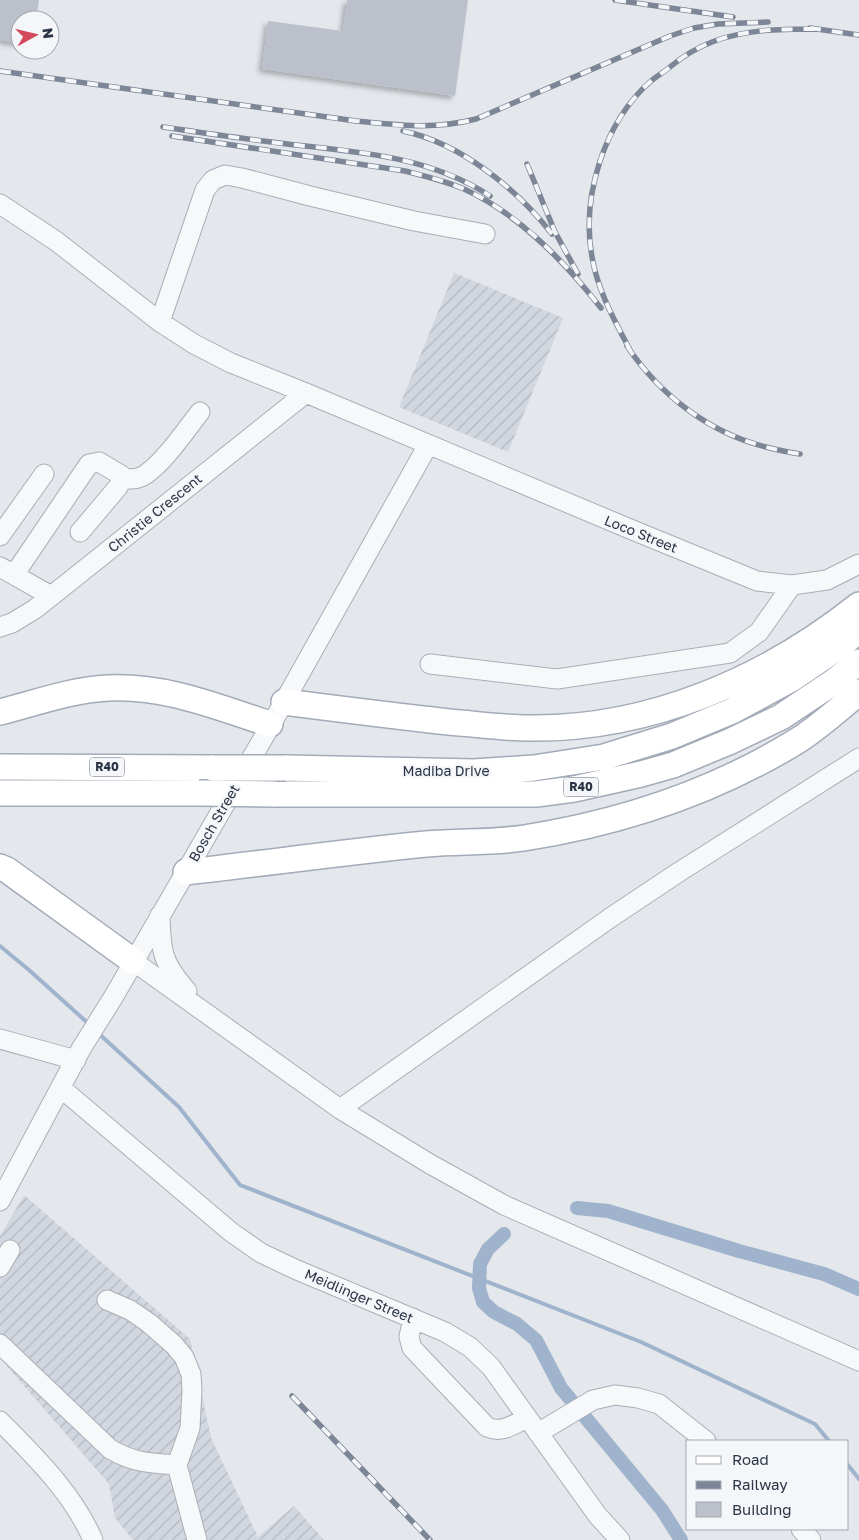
<svg xmlns="http://www.w3.org/2000/svg" width="859" height="1540" font-family="'Golos Text',sans-serif">
  <defs>
    <pattern id="industrial-furrows" width="10" height="10" patternUnits="userSpaceOnUse" patternTransform="scale(1.25)"><rect width="10" height="10" fill="#d2d6de"/><path d="M-1 1l2-2M0 10L10 0M9 11l2-2" fill="none" stroke="#b4b8c0"/></pattern>
    <filter id="shadow"><feDropShadow dx="-3.5" dy="3.5" stdDeviation="2.5" flood-color="#0004"/></filter>
  </defs>
  <rect width="100%" height="100%" fill="#e4e7ec"/>
  <!-- industrial -->
  <path fill="url(#industrial-furrows)" d="M454,273L563,318L508,452L399,407Z
    M24,1195L190,1339L211,1438L258,1537L294,1506L324,1540H133L115,1518L109,1484L0,1358V1236Z"/>
  <g fill="none" stroke-linecap="round" stroke-linejoin="round">
    <!-- stream -->
    <path stroke="#9fb4cc" stroke-width="4" d="M0,946L29,970L90,1025
      M97,1032L179,1107L240,1185L641,1342L815,1424L829,1441
      M848,1465L859,1479"/>
    <!-- canal -->
    <path stroke="#9fb4cc" stroke-width="14" d="M577,1208L608,1211L739,1251L824,1274L859,1289
      M504,1234L488,1249L480,1264L479,1288L483,1302L494,1312L517,1324L536,1340L561,1388L662,1510L681,1540"/>
  </g>
  <!-- building -->
  <path fill="#bbc0ca" filter="url(#shadow)" d="M0,0H39L36,20H20V43L0,40Z
    M347,0H468L455,96L262,69L268,21L343,31Z"/>
  <g fill="none" stroke-linecap="round" stroke-linejoin="round">
    <!-- minor casing -->
    <g stroke="#a9aeb7" stroke-width="21">
      <path id="minor" d="M0,204L56,241L160,322L194,344L231,363L306,393L630,529L757,581L792,585L827,580L859,564
        M160,322L205,190L213,180L225,175L242,178L310,196L414,221L485,234
        M122,478C128,479 134,480 141,477C160,468 186,430 200,412
        M0,536L44,474
        M0,567L51,596
        M14,575L89,464L99,462L121,475V481L118,487L80,532
        M0,627L12,623L35,609L306,393
        M430,664L557,679L730,653L759,632L792,585
        M160,915C161,953 162,962 187,991
        M133,961L340,1109L430,1164L504,1205L859,1361
        M0,1039L76,1060
        M61,1088L231,1232L261,1253L297,1270L445,1332L470,1347L491,1367L598,1516L620,1540
        M340,1109L610,918L679,872L859,758
        M0,1201L81,1049L114,996L284,702L428,445
        M0,1267L10,1250
        M107,1300L130,1310L149,1323L174,1345L184,1357L191,1374L192,1391L190,1428L177,1465
        M413,1318L409,1337L412,1348L487,1427C502,1434 514,1424 527,1418
        M0,1344L110,1449C134,1463 150,1463 177,1465L197,1540
        M0,1421C35,1457 73,1493 93,1540
        M538,1433L593,1400L615,1395L638,1398L659,1404L706,1441
        M801,1529L811,1540"/>
    </g>
    <!-- major casing -->
    <g stroke="#a3abb8" stroke-width="28">
      <path id="major" d="M284,702C339,709 394,716 449,722C475,724 502,728 528,728C649,730 766,679 859,605
        M0,712C36,703 70,690 108,688C165,685 217,707 270,724
        M0,767L213,768
        M286,768L474,772L534,768L604,757L672,736L732,711L793,678L840,646L859,630
        M0,793H199
        M273,794H536L574,789L641,774L673,765L731,741L781,717L832,683L859,662
        M0,867L7,870L133,961
        M186,872C266,863 346,852 426,844C459,841 492,843 524,838C620,823 714,792 797,741C819,727 839,709 859,692"/>
    </g>
    <!-- minor -->
    <use href="#minor" stroke="#f7f8fa" stroke-width="19"/>
    <!-- major -->
    <use href="#major" stroke="#fff" stroke-width="25"/>
    <!-- rail casing -->
    <g stroke="#7d8696" stroke-width="5.5">
      <path id="rail" d="M615,0L733,17
        M810,28L859,35
        M0,71L356,121C399,125 433,130 476,119L670,36L694,28L718,24L768,22
        M163,127C204,133 245,139 287,144C358,152 429,156 490,196
        M403,131C460,143 516,188 552,234
        M172,136L405,171C425,176 445,181 464,189C519,214 564,261 601,308
        M527,164L555,232L578,274
        M627,346C659,394 709,433 766,447C777,450 788,452 800,454
        M631,352C615,321 598,292 592,257C581,197 604,122 651,81C657,76 664,72 670,67C682,57 696,48 712,42C746,29 781,29 817,29
        M292,1396L430,1540"/>
    </g>
    <!-- rail -->
    <use href="#rail" stroke="#f4f6f9" stroke-width="4" stroke-dasharray="11" stroke-linecap="butt"/>
    <!-- major-bridge casing -->
    <g stroke="#a3abb8" stroke-width="28" stroke-linecap="butt">
      <path id="major-bridge" d="M213,768H286
        M199,793L273,794"/>
    </g>
    <!-- major-bridge -->
    <use href="#major-bridge" stroke="#fff" stroke-width="25"/>
  </g>
  <g text-anchor="middle" stroke-width="4.5" stroke-linejoin="round" paint-order="stroke">
    <!-- shield labels -->
    <g fill="#f4f6f9" stroke="#676e7b" stroke-width="1">
      <rect x="89.5" y="757.5" width="35" height="19" rx="4"/>
      <rect x="563.5" y="777.5" width="35" height="19" rx="4"/>
    </g>
    <g font-size="12" font-weight="bold" fill="#2b3445">
      <text x="107" y="771">R40</text>
      <text x="581" y="791">R40</text>
    </g>
    <!-- street labels -->
    <g font-size="14" fill="#2b3445" stroke="#f4f6f9">
      <text transform="translate(155 513) rotate(-39)" y="5">Christie Crescent</text>
      <text transform="translate(641 534) rotate(22)" y="5">Loco Street</text>
      <text x="446" y="776">Madiba Drive</text>
      <text transform="translate(214 823) rotate(-60)" y="5">Bosch Street</text>
      <text transform="translate(359 1296) rotate(23)" y="5">Meidlinger Street</text>
    </g>
  </g>
  <!-- legend -->
  <rect x="686" y="1440" width="162" height="90" fill="#f4f6f9" stroke="#a4a8b1"/>
  <rect x="696" y="1456" width="25" height="8" fill="#ffffff" stroke="#a4a8b1"/>
  <text x="732" y="1465" font-size="15" fill="#2b3445">Road</text>
  <rect x="696" y="1481" width="25" height="8" fill="#7d8696" stroke="#a4a8b1"/>
  <text x="732" y="1490" font-size="15" fill="#2b3445">Railway</text>
  <rect x="696" y="1502" width="25" height="15" fill="#bbc0ca" stroke="#a4a8b1"/>
  <text x="732" y="1515" font-size="15" fill="#2b3445">Building</text>
  <!-- north arrow -->
  <g transform="translate(35 35) rotate(82)"><circle r="24" fill="#f4f6f9" stroke="#a4a8b1"/>
  <path d="M0-4L9 19L0 12L-9 19Z" fill="#d1495b"/>
  <text y="-8" font-size="14" font-weight="bold" text-anchor="middle" fill="#2b3445">N</text>
  </g>
</svg>
